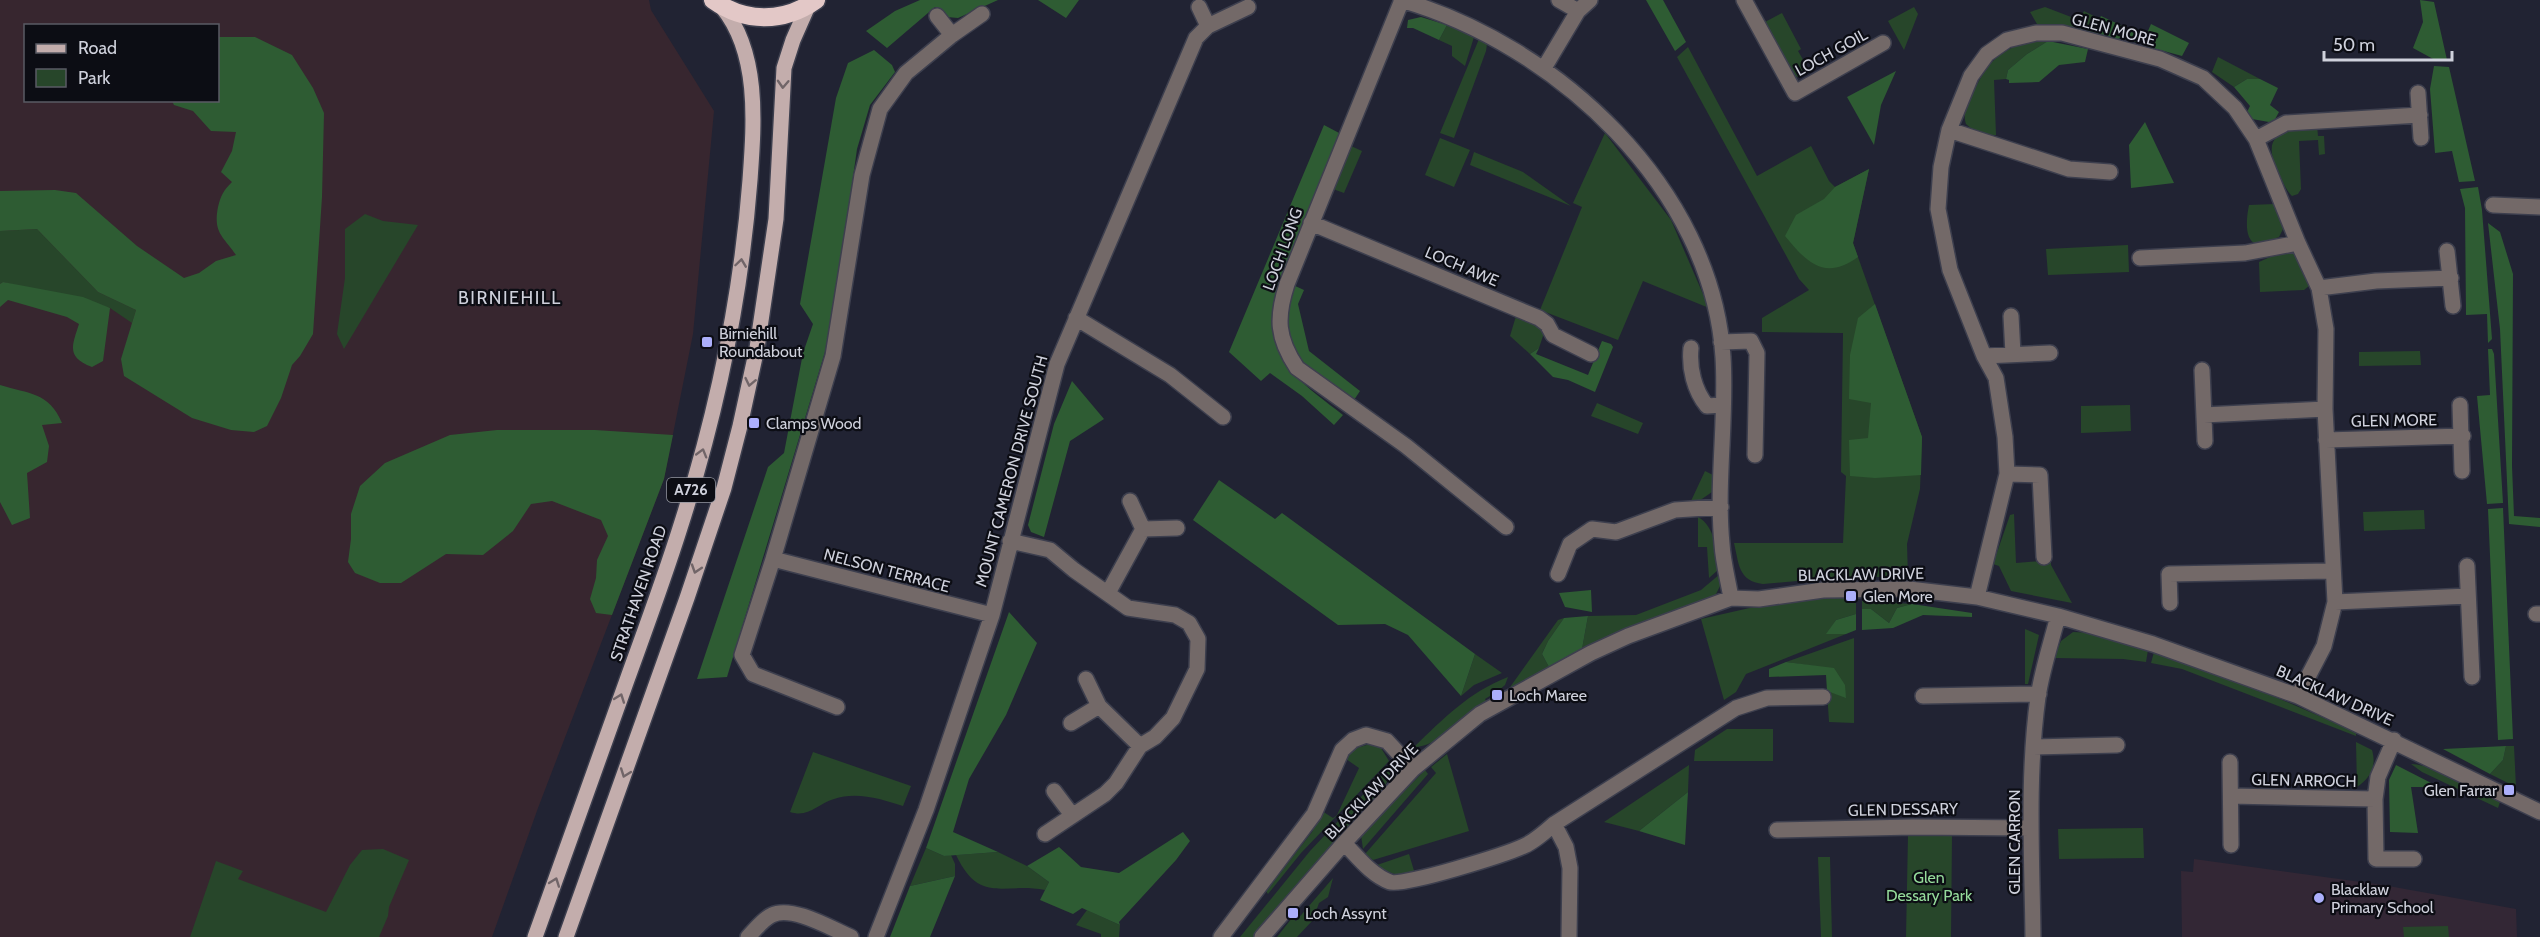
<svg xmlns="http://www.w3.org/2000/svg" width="2540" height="937" font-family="Cabin,sans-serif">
  <rect width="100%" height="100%" fill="#212333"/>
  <!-- industrial -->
  <path fill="#37262f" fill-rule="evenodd" d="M0,0H649L651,10L714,111L693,334L664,479L538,808L492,937H0ZM26,26H218V100H26Z"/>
  <!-- education -->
  <path fill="#332735" d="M2194,859L2383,885L2516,909L2517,937H2182L2181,871L2193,872Z"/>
  <!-- green -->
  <path fill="#27462a" d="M1914,7L1918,14L1904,50L1888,21Z
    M2045,7L2079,20L2084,11L2094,16L2085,35L2037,24L2030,12Z
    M1782,13L1801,49L1798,51L1809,70L1797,77L1791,72L1765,22Z
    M1447,25L1474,37L1465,66L1452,56V46L1439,40Z
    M1479,39L1487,44L1486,51L1454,138L1440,133Z
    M2031,41H2048L2027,54L2008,70L2006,79L1994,80L1996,135C1984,137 1975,132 1966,124C1962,112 1968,104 1973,93C1988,62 1997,51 2031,41Z
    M1688,47L1757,176L1811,146L1829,181L1835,187L1869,169L1853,243L1922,437L1920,489L1907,544L1908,577H1840L1763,584C1738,581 1739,564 1734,543H1843L1846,476L1841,472L1843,333L1762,332V318L1809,290L1799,279L1677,57Z
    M2218,57L2260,79H2247L2234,87L2212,72Z
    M2317,125L2318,136H2324L2325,154L2319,155L2318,140L2299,141L2301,189L2298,194L2292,196C2285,189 2282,180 2278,171C2259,132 2286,130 2317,125Z
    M1605,133L1671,220L1709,308L1643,281L1618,340L1540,310L1582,207L1573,203Z
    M1440,138L1470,150L1454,187L1425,175Z
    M1351,146L1362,151L1344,193L1333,189Z
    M1474,152L1523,172L1571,206L1470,165Z
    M2275,204L2284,227L2279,237C2273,239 2263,246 2257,244C2243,241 2247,215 2249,205Z
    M365,214L383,221L418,225L344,349L337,334L345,278V229Z
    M37,229L98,292L136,310L132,323L110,308L3,282L0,284V231Z
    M2128,245L2129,272L2048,275L2046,249Z
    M2281,252L2295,254L2303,267L2309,286L2304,290L2260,292L2259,262Z
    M1516,316L1543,327L1545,330L1539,348L1530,354L1510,336Z
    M2420,351L2421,365L2359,366V352Z
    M1597,403L1643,423L1638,434L1591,416Z
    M2130,405L2131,431L2081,433V406Z
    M1705,471L1713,475L1712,492L1699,501H1691Z
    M2424,510L2425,529L2364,531L2363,512Z
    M2014,514L2016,563L2051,560V565L2072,603L2011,591L1999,566L1993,564L2010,515Z
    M1698,517C1716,527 1715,550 1719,569L1709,578L1707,547H1698Z
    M1720,574V586L1714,598L1636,625L1582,649L1588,616L1636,615L1701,590Z
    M1846,597L1847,603H1856V614L1836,620L1827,634H1846L1746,674L1736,692L1724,700L1701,619L1776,602Z
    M1862,601L1912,604L1897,608L1889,623L1871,609H1862Z
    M1564,618L1548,641L1542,654L1549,667L1508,690L1558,620Z
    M2025,629L2039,635L2028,684H2025Z
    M2073,632L2095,633L2148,650L2146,662L2123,659L2054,658L2061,641Z
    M1854,638V723L1829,722L1827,691L1846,697L1834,669L1786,662Z
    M2154,652L2248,685L2356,732V736L2182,669L2151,663Z
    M1475,654L1502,673L1474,685L1461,696Z
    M1508,677L1505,685L1498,691L1485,699L1487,703C1468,717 1437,747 1414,747C1443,719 1469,692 1508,677Z
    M1727,729H1773V761H1694L1695,750Z
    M2356,742L2372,750C2377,767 2370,778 2357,787Z
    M1370,744L1381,748L1389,761L1301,853L1268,894L1266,891L1312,832L1322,811L1333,818L1337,815L1359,768L1346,759L1353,749Z
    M2506,746H2514L2516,787L2490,774L2503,760Z
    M813,752L911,786L903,806C882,799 856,791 834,799C817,804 809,818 790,812Z
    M1447,754L1469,831L1373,860L1365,854L1436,773L1431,767Z
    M2411,764C2442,766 2472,788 2500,802L2498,808L2422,772Z
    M1689,765L1688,792L1639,831L1604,822Z
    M1390,766V774L1386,784L1257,937H1240L1310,851Z
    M1425,770L1428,774L1363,849L1361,835Z
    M2143,828L2144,858L2059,859L2058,829Z
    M1908,835H1952L1951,937H1906Z
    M926,848L944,856L951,855L955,864V876L910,886Z
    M383,849L409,860L389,907L388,916L379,937H190L216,861L243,871L238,879L326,912L350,865L362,850Z
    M998,852L1027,866L1049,882L1045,890C1003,882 980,905 956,855Z
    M1409,854L1415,874C1399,877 1390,874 1377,865Z
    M1818,857H1830L1832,937H1821Z
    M1333,878L1328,897L1319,903L1313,920L1297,937H1277L1292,918L1296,921Z
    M1087,910L1120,925L1119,937H1101V934L1076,925Z
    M2448,926L2449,937H2404L2403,927Z"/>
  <!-- forest -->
  <path fill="#2e5c33" d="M920,0H998L958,18L947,17L935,7L887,48L866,31L895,11Z
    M1038,0H1079L1066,18Z
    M1646,0H1663L1686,42L1675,51Z
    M2420,0L2434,2L2447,60H2435L2413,48L2423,22Z
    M2094,16L2099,19L2101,16L2142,35L2139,43L2120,38L2115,41L2085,35Z
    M1421,17L1447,25L1439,40L1413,28H1407L1408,20Z
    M2151,24L2189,43L2182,56L2142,45Z
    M218,37H255L292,55L313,88L324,113L322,197L313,334L300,356L292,365L281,398L267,426L254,432L231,430L192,418L124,376L121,359L136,310L98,292L37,229L0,231V191L55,190L76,193L137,246L184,278L199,273L216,261L236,255C223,236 213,233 218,207C221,195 223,191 232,182L221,172L232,151L236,132L211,131L193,111L174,105L172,101L218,100Z
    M2048,41L2088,49L2085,62L2059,65L2039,82L2009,83V80L2006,79L2008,70L2027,54Z
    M874,50L892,65L895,72L870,105L857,149L831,332L727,677L697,679L768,467L784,453L803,353L813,324L800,304L836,98L848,63Z
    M2434,66L2449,67L2475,181L2459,182L2452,151L2435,153L2430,89Z
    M1896,71L1881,105L1874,145L1847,97Z
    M2247,79H2260L2278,88L2270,105L2279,112L2274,121L2269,122L2252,119L2247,112L2250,106L2234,87Z
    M2145,122L2174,183L2131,188L2129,145Z
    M1324,125L1341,134L1273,320C1275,369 1308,387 1343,415L1334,425L1302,396L1270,373L1261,381L1229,352Z
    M1869,169L1853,243L1858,257C1825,281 1807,263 1785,236L1796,215L1824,199L1835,187Z
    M2478,187L2482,210L2492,339L2488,343L2487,314L2466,315L2465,208L2460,189Z
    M2488,223L2500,232L2513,274L2512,466L2514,516L2540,518V527L2509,524L2500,329Z
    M3,282L83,297L110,308L103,361L92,367C66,357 72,346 79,324L67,317L8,300L0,307V284Z
    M1293,285L1304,290L1298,304L1309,351L1360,391L1352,403L1301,363L1290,346L1284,313Z
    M1875,304L1922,437L1921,475L1875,478L1850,476L1849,440L1868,438L1871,403L1849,399L1850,355L1858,318Z
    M1602,341L1611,344L1613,347L1595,392L1568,380L1553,377L1530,354L1539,348L1536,354L1588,375Z
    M2488,349H2492L2494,354L2503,503L2487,504L2477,396L2490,395Z
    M1072,381L1104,419L1070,441L1044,537L1031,532L1028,525L1054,424Z
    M0,385C29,394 49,392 62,423L42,425L49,446L47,462L27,473L30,518L12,525L0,502Z
    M497,430H595L673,435L664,479L612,615L596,613L590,599L596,578L597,560L608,536L601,520L552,501L531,504L513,531L483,555L446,554L401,583H380L355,573L348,562L351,539V514L360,486L385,463L450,435Z
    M1219,480L1275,519L1282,513L1475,654L1461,696L1408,635L1385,624L1338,625L1193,520Z
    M2503,508L2513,739L2498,740L2488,509Z
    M1591,590L1592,612L1565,607L1559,593Z
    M1912,604L1972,613V617L1923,615L1893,628L1862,630V609H1871L1889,623L1897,608Z
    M1009,612L1037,643L1006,715L969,779L953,832L998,852L944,856L926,848Z
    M1856,614V630L1846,634H1826L1836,620Z
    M1588,616L1582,649L1549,667L1542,654L1548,641L1564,618Z
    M1786,662L1834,668L1845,685L1846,698L1827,691L1826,675L1769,677V669Z
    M2506,746L2503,760L2490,774L2443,749Z
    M2396,765L2439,787H2411L2418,833L2390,832L2389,780Z
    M1688,792L1685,845L1639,831Z
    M1183,832L1190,841L1176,860L1119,922L1120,925L1082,908L1073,914L1040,900L1049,882L1027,866L1059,847L1081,867L1119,873Z
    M955,876L930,937H890L910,886Z"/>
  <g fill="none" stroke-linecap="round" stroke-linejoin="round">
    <!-- minor casing -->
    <g stroke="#3d3f4e" stroke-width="18">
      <path id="minor" d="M1401,0C1557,45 1712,188 1723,357C1727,419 1716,482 1722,544C1723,562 1728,580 1731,598
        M1402,0L1287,284C1276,318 1277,338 1297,368L1406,446L1506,527
        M1559,0L1578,11
        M1744,0L1795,93L1883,43
        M937,16L952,35
        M1208,26L1248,7
        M1544,68L1578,11L1590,0
        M2418,93L2421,138
        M1949,130L2069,169L2110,172
        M2256,139L2286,123L2420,115
        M2493,205L2540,207
        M1311,223L1539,318L1547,324L1553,335L1591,354
        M2447,251L2453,306
        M2140,258L2245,253L2298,243
        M2319,288L2376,281L2451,278
        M2011,316L2013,354
        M1076,318L1170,375L1223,417
        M1721,342L1751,341L1757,353L1755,455
        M1691,348C1689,368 1694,390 1707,406L1722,405
        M1984,356L2050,353
        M2202,370L2205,441
        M2460,405L2462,471
        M2204,415L2325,409
        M2326,440L2463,436
        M2007,474L2040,475L2044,557
        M1130,501L1143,529L1177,528
        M1010,541L1050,550L1074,570L1128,608L1175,615L1189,623L1198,639L1197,669L1173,718L1155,737L1140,746L1116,783L1105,794L1045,834
        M773,559L992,615
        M2467,566L2472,677
        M1558,574L1570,544L1592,529L1616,532L1675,510L1721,507
        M1108,593L1143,529
        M1977,597L2007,474L2005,437L1996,378L1984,356L1950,270L1938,209L1941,167L1949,130L1971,76L1987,54L2007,40L2036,33H2062L2160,59L2203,78L2235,108L2256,139L2298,243L2319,288L2326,329L2325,409L2335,602L2324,646L2298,696
        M2335,602L2468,596
        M2170,603L2169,574L2332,571
        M2536,614H2540
        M1086,679L1099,706L1140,746
        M1923,696L2039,694
        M837,707L753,674L742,655L773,559L833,356L862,175L880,109L906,73L952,35L982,14
        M1071,723L1099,706
        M2394,740L2378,777L2375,799L2376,859H2414
        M2033,747L2117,745
        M2230,762L2231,845
        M1054,791L1072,815
        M2231,796L2375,799
        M1554,824L1566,847L1570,868L1569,937
        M1777,830L1913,827L2031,828
        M1344,843C1357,856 1371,875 1390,882C1403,887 1507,854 1524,846C1535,841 1545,832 1554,824L1736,708L1767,698L1823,697
        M748,937C755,930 763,919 772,915C792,905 832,929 851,937
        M876,937L926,810L992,615L1057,364L1196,38L1208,26L1199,7
        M1221,937L1314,814L1342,750L1353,740L1366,735L1387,741L1413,769
        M1262,937L1344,843L1413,769L1480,714L1591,653L1628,636L1731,598L1759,599L1823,590L1909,589L1977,597L2058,616L2153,644L2298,696L2540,812
        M2033,937C2032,857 2027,777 2038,697C2042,670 2051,643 2058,616"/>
    </g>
    <!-- major casing -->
    <g stroke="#3d3f4e" stroke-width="18">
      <path id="major" d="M535,937C566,851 596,766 627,680C645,630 664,579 680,528C716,416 741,298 750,180C754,124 760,53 722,7
        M566,937L687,598L724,488L740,426L757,348L776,219L784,68L793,40L808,6"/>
    </g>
    <!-- highway casing -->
    <g stroke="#3d3f4e" stroke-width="21">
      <path id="highway" d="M713,0C745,23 784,23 816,0"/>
    </g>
    <!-- minor -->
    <use href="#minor" stroke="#736968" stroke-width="15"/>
    <!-- major -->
    <use href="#major" stroke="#c3adac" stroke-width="15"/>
    <!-- highway -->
    <use href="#highway" stroke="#e3c8c7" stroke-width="18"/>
  </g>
  <!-- one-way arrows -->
  <defs><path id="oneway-chevron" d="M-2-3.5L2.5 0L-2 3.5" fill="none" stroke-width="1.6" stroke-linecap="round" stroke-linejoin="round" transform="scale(1.5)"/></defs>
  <g stroke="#716568">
    <use href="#oneway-chevron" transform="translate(783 84) rotate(93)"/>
    <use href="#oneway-chevron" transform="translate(741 263) rotate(-82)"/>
    <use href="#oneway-chevron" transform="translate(750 382) rotate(102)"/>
    <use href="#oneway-chevron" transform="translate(702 453) rotate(-74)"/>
    <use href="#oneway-chevron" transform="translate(696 569) rotate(108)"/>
    <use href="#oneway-chevron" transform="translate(620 698) rotate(-70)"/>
    <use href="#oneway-chevron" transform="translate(625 773) rotate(110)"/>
    <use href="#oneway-chevron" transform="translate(555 882) rotate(-70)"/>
  </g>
  <!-- markers -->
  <g fill="#acaffb" stroke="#0c0d14" stroke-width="2">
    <rect x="701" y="336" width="12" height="12" rx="3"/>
    <rect x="748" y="417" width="12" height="12" rx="3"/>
    <rect x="1845" y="590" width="12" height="12" rx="3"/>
    <rect x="1491" y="689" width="12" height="12" rx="3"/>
    <rect x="2503" y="784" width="12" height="12" rx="3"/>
    <circle cx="2319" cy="898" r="6"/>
    <rect x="1287" y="907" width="12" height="12" rx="3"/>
  </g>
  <g text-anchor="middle" stroke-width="4.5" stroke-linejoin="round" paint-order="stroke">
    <!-- shield labels -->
    <rect fill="#0c0d14" stroke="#9496a0" stroke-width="1.5" x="667" y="478" width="48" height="24" rx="4.5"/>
    <g font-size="15" font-weight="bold" fill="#cfd1dc">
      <text x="691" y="495">A726</text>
    </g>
    <!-- street labels -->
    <g font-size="16" fill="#cfd1dc" stroke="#0c0d14">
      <text transform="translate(2114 29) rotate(15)" y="6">GLEN MORE</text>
      <text transform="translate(1831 52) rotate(-29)" y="6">LOCH GOIL</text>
      <text transform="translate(1282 249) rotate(-70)" y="6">LOCH LONG</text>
      <text transform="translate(1462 266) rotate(23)" y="6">LOCH AWE</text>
      <text transform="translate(2394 420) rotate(-1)" y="6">GLEN MORE</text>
      <text transform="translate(1011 471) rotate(-75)" y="6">MOUNT CAMERON DRIVE SOUTH</text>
      <text transform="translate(887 570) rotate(15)" y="6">NELSON TERRACE</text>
      <text transform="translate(1861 574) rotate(-1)" y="6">BLACKLAW DRIVE</text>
      <text transform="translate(638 593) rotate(-71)" y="6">STRATHAVEN ROAD</text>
      <text transform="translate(2335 695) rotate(24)" y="6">BLACKLAW DRIVE</text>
      <text transform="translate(2304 780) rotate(1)" y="6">GLEN ARROCH</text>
      <text transform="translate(1371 791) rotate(-46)" y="6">BLACKLAW DRIVE</text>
      <text transform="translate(1903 809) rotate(-1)" y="6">GLEN DESSARY</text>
      <text transform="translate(2014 842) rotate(-90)" y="6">GLEN CARRON</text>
    </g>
    <!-- poi labels -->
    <g font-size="16" fill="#cfd1dc" stroke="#0c0d14" text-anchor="start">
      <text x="719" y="339">Birniehill<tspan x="719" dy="18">Roundabout</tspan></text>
      <text x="766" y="429">Clamps Wood</text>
      <text x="1863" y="602">Glen More</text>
      <text x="1509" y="701">Loch Maree</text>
      <text x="2497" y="796" text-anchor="end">Glen Farrar</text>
      <text x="2331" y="895">Blacklaw<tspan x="2331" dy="18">Primary School</tspan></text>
      <text x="1305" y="919">Loch Assynt</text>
    </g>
    <!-- park labels -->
    <g font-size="16" fill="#95db9b" stroke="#0c0d14">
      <text x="1929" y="883">Glen<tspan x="1929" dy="18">Dessary Park</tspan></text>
    </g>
    <!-- neighbourhood labels -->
    <g font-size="18" letter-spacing="1.5" fill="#cfd1dc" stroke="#0c0d14">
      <text x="510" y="304">BIRNIEHILL</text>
    </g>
  </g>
  <!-- legend -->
  <rect x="24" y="24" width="195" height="78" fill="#0c0d14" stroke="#5a5b64" stroke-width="1.5"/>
  <rect x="36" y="44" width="30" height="9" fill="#c3adac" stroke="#5a5b64" stroke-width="1.5"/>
  <text x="78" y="54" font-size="18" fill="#cfd1dc">Road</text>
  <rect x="36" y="69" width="30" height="18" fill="#27462a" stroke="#5a5b64" stroke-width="1.5"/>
  <text x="78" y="84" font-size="18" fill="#cfd1dc">Park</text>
  <!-- scale -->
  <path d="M2324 51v9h128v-9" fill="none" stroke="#cfd1dc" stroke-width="3"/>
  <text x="2333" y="51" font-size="18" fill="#cfd1dc" stroke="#0c0d14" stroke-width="4.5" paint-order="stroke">50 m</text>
</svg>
